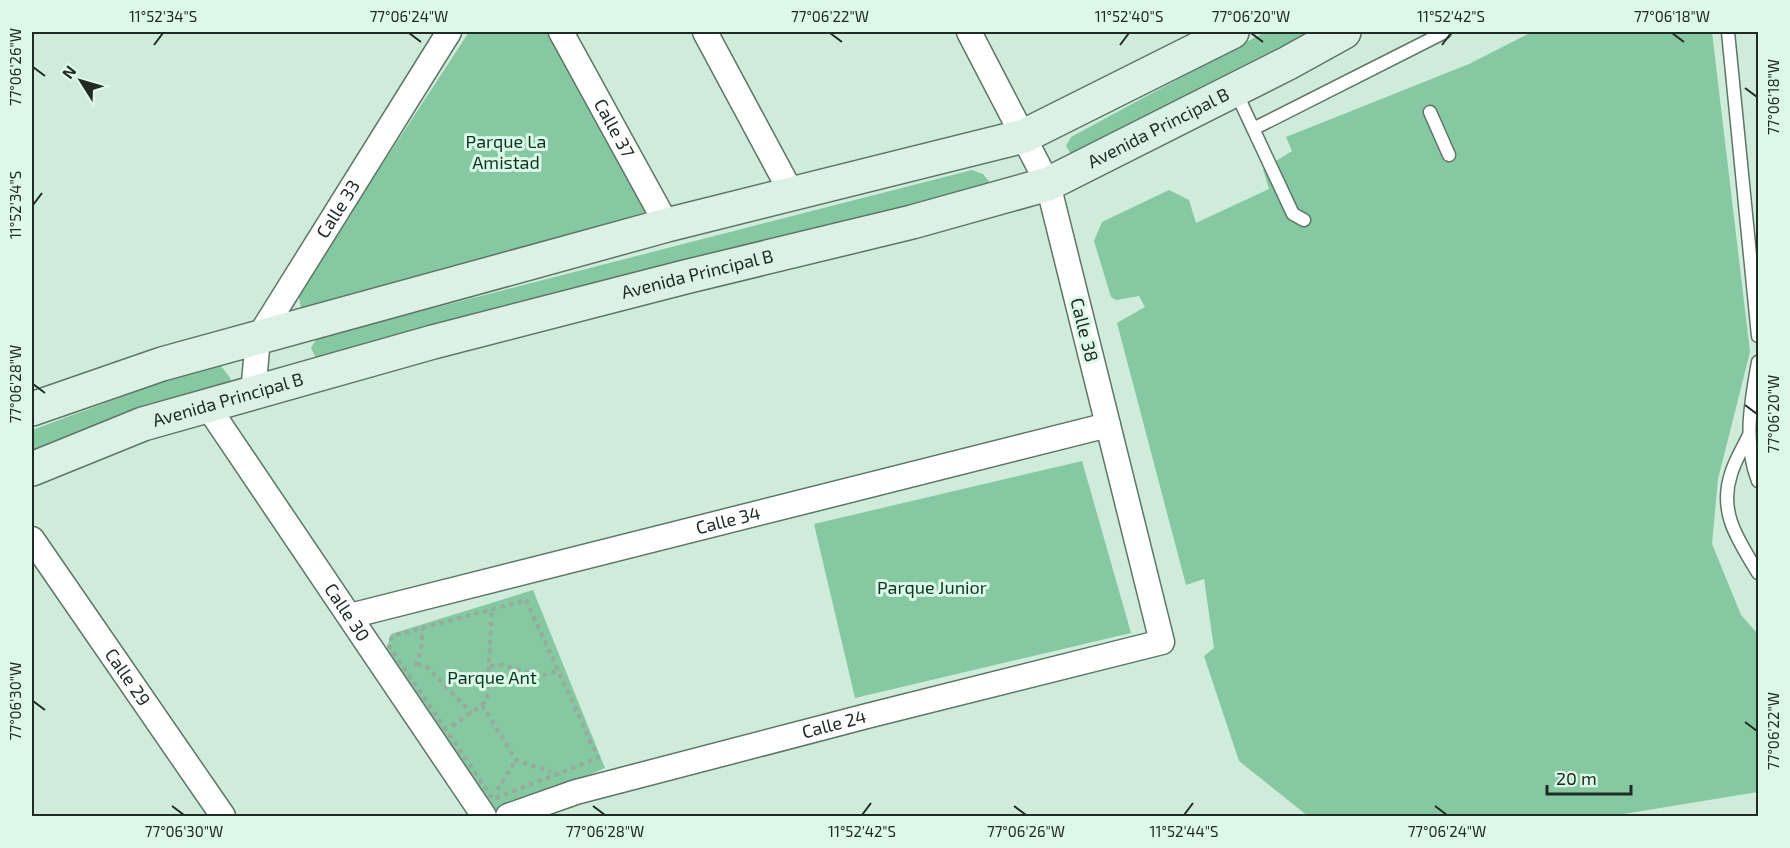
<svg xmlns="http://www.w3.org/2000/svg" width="1790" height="848" font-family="'Exo 2',sans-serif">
  <rect width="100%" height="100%" fill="#cfebd9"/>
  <!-- green -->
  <path fill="#86c8a1" d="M469,32H551L650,215L301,308L298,293Z
    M1265,32H1327L1073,157L1066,146L1071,137Z
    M1532,32H1712L1750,352L1718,479L1712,544L1741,615L1758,634V792L1611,816H1308L1239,761L1204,656L1214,648L1204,579L1186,585L1117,323L1145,307L1139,296L1116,300L1111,297L1094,241L1102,222L1169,190L1189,200L1196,223L1269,189L1263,169L1292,151L1286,137L1469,64Z
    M972,170L983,174L991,184L989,194L317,360L311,348L317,338Z
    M221,366L231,379L226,389L32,461V430L181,375Z
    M1082,461L1131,633L855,698L814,524Z
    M533,590L605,768L496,816L387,648L391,634Z"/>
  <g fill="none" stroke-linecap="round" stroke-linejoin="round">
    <!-- lane casing -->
    <g stroke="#5d7666" stroke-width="15">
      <path id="lane" d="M1728,32L1758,336
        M1235,90L1293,214L1304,220
        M1430,112L1449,155
        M1253,129L1445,32
        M1758,362C1751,401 1743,443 1758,481
        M1749,435C1743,448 1735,460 1731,474C1718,513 1739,541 1758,573"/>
    </g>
    <!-- street casing -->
    <g stroke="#5d7666" stroke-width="27">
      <g id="street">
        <path id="s1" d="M561,32L667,225"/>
        <path d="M705,32L792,194"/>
        <path id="s2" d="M253,394L258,338L449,32"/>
        <path id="s3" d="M208,407L484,816"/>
        <path id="s4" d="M32,539L223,816"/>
        <path id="s5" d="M350,616L1108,425"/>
        <path id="s6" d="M508,816L576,792L867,716L1162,642L1048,184L969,32"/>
      </g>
    </g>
    <!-- secondary casing -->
    <g stroke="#5d7666" stroke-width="36">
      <g id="secondary">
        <path d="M32,409L162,364L667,225L1024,136L1232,32"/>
        <path id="s7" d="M32,469L143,424L433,342L685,277L912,222L1048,184L1288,63L1344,32"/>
      </g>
    </g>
    <!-- path -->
    <path stroke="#95ab9d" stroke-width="4" stroke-dasharray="4.5 4.5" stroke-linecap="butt" d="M526,600L598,758L493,799L389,646L392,636Z
      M417,664L427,667L471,713
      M416,666L422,645V629
      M490,666L502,665L541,676L558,671
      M482,705L516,760L551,772
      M452,726L482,705L487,698L492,610
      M497,790L516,760"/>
    <!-- lane -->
    <use href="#lane" stroke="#fff" stroke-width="12"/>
    <!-- street -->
    <use href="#street" stroke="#fff" stroke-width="24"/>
    <!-- secondary -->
    <use href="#secondary" stroke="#dcf1e5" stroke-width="33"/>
  </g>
  <!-- ticks -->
  <path fill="none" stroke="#212b25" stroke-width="2" d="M409,33L421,42M830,33L842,42M1251,33L1263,42M1672,33L1684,42M154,45L163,33M1120,45L1129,33M1442,45L1451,33M33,67L45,76M1745,88L1757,97M33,205L42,193M33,384L45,393M1745,405L1757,414M33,701L45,710M1745,722L1757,731M172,806L184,815M593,806L605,815M1014,806L1026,815M1435,806L1447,815M862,815L871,803M1184,815L1193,803"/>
  <g text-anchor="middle" stroke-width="6" stroke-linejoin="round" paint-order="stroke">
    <!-- street labels -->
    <g font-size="18" fill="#212b25" stroke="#dcf8e6">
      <text dy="6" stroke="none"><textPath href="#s1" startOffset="110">Calle 37</textPath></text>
      <text dy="6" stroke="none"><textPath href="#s7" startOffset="1180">Avenida Principal B</textPath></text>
      <text dy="6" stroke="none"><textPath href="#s2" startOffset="208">Calle 33</textPath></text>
      <text dy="6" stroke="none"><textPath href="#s7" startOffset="694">Avenida Principal B</textPath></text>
      <text transform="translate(1084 330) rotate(76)" y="6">Calle 38</text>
      <text dy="6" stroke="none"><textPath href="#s7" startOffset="208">Avenida Principal B</textPath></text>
      <text dy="6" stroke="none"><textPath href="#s5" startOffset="390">Calle 34</textPath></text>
      <text dy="6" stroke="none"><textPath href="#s3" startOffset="248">Calle 30</textPath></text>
      <text dy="6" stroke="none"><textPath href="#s4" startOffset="168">Calle 29</textPath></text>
      <text dy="6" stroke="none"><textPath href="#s6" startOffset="339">Calle 24</textPath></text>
    </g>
    <!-- park labels -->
    <g font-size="18" fill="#0b3722" stroke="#dcf8e6">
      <text x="506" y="148">Parque La<tspan x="506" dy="21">Amistad</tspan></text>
      <text x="932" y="594">Parque Junior</text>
      <text x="492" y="684">Parque Ant</text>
    </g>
  </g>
  <!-- border -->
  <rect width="1790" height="848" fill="none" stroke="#dcf8e6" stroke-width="66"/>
  <!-- north arrow -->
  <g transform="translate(81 81) rotate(307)" stroke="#dcf8e6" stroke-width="4.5" paint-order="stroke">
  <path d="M0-4.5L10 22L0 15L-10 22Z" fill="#212b25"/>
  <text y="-9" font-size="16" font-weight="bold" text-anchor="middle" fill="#212b25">N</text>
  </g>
  <!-- scale -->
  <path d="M1547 785v9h84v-9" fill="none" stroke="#212b25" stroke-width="3"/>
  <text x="1556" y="785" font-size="18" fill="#212b25" stroke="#dcf8e6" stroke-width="4.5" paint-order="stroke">20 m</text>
  <rect x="33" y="33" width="1724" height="782" fill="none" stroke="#212b25" stroke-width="2"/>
  <g font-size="15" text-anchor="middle" fill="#212b25">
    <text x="163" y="22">11°52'34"S</text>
    <text x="409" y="22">77°06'24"W</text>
    <text x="830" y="22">77°06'22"W</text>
    <text x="1129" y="22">11°52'40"S</text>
    <text x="1251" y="22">77°06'20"W</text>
    <text x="1451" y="22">11°52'42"S</text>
    <text x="1672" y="22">77°06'18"W</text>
    <text transform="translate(16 67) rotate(-90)" y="5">77°06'26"W</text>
    <text transform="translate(1774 97) rotate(-90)" y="5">77°06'18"W</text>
    <text transform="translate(16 205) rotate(-90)" y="5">11°52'34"S</text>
    <text transform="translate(16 384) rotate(-90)" y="5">77°06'28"W</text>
    <text transform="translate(1774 414) rotate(-90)" y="5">77°06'20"W</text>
    <text transform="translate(16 701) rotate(-90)" y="5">77°06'30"W</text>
    <text transform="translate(1774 731) rotate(-90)" y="5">77°06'22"W</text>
    <text x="184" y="837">77°06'30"W</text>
    <text x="605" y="837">77°06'28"W</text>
    <text x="862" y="837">11°52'42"S</text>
    <text x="1026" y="837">77°06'26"W</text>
    <text x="1184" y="837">11°52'44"S</text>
    <text x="1447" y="837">77°06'24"W</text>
  </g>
</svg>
